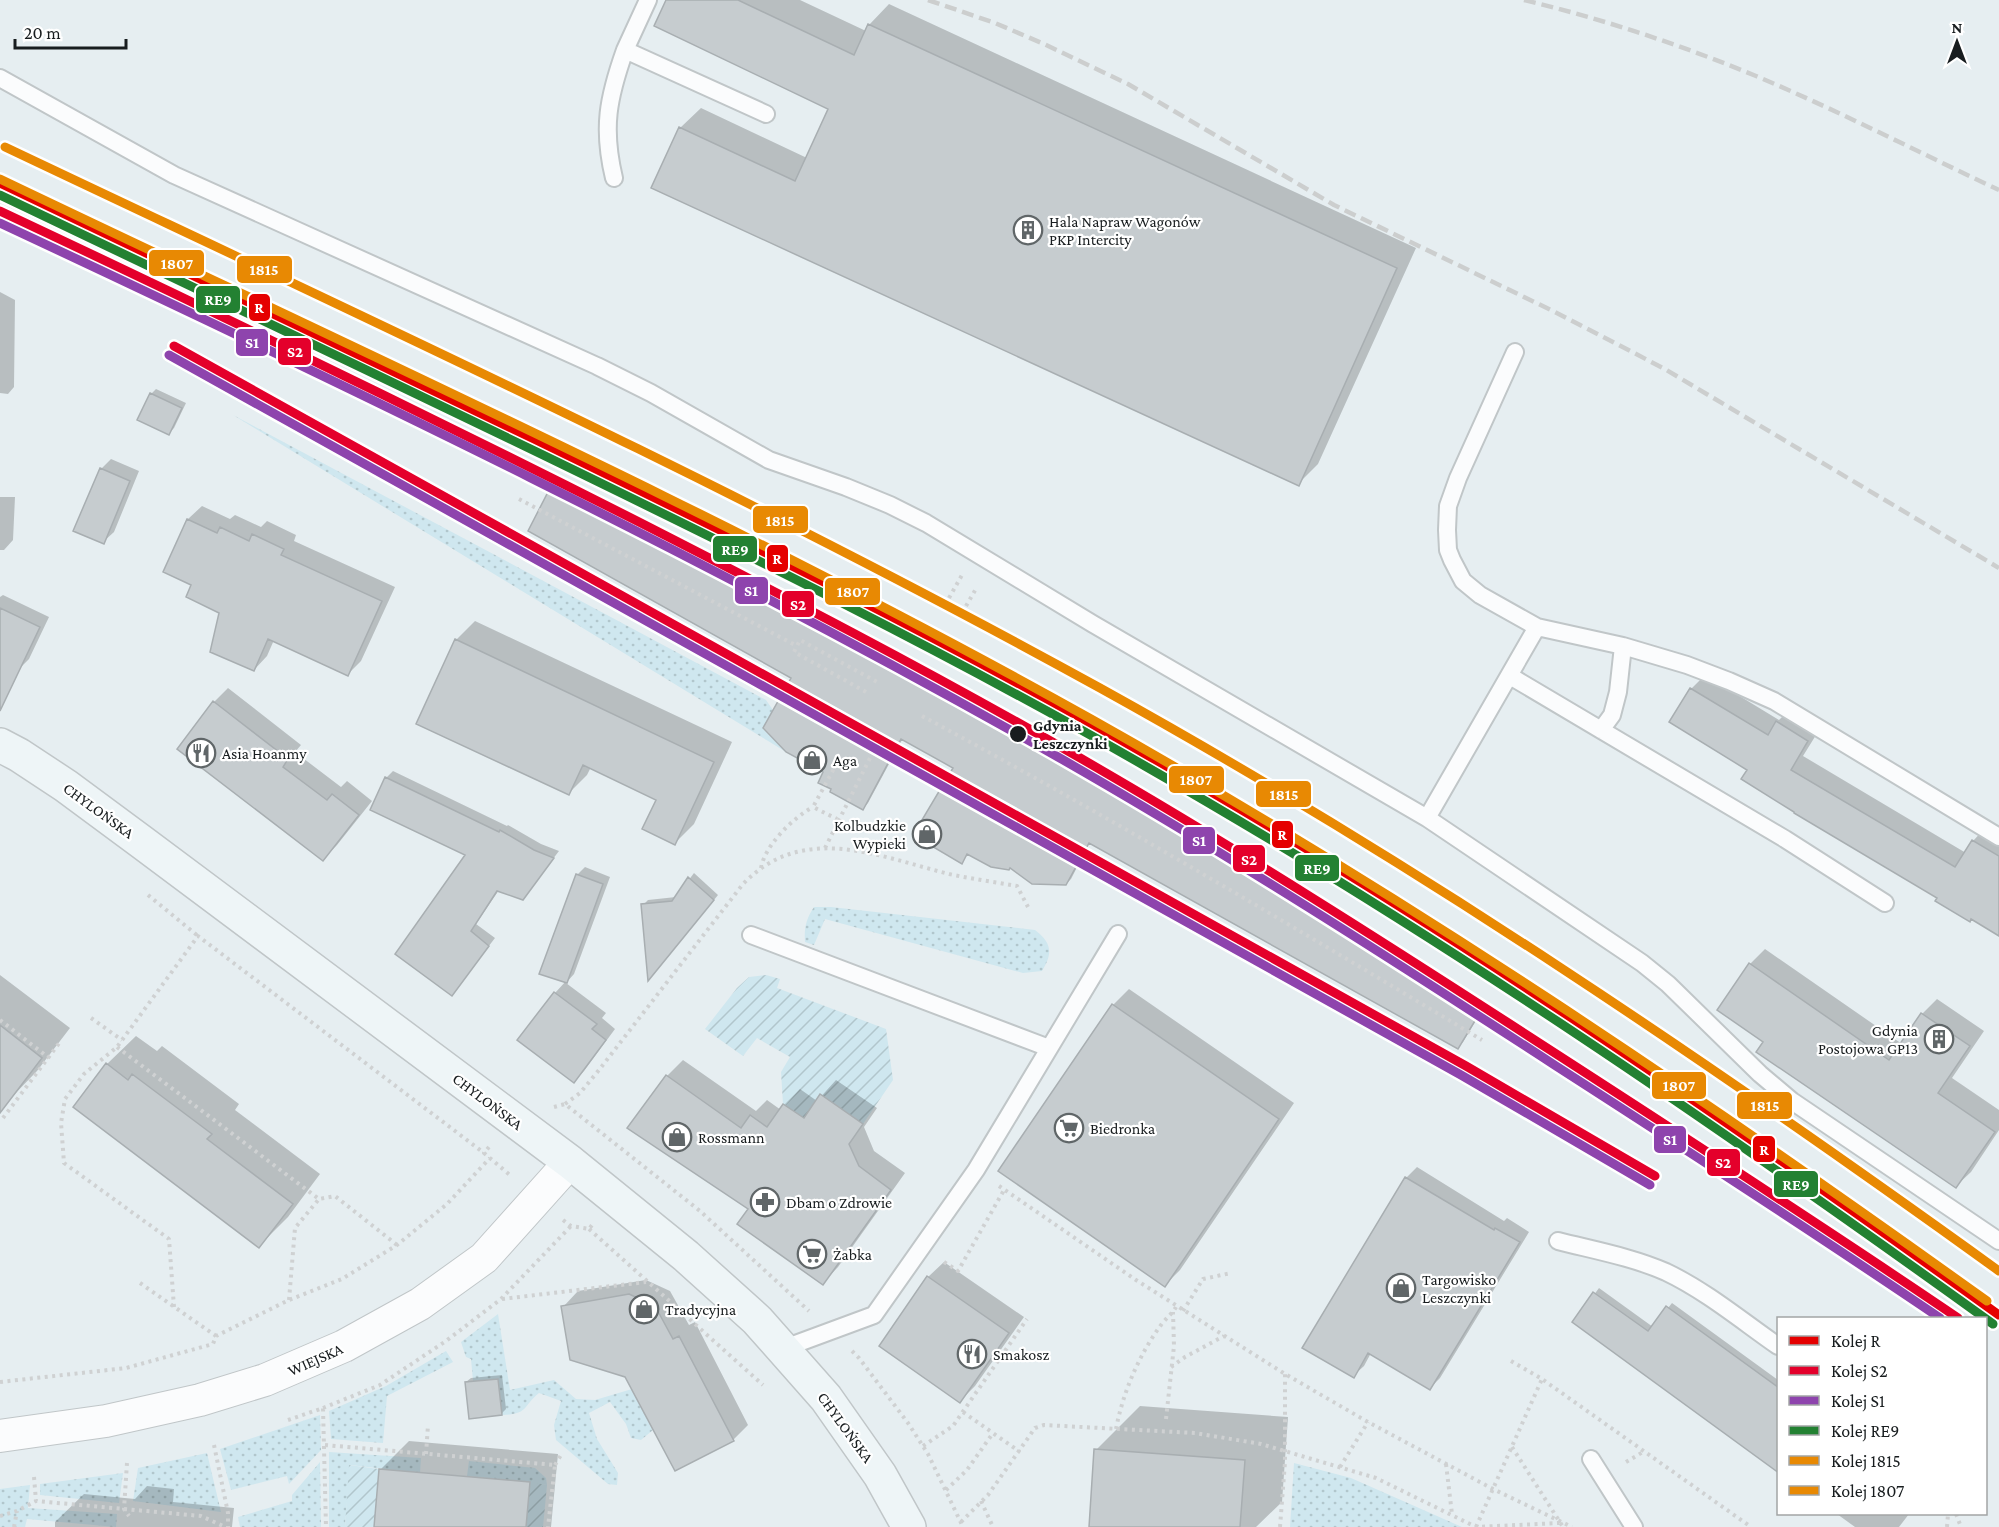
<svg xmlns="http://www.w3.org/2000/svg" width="1999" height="1527" font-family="'Crimson Pro',serif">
  <defs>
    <pattern id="grass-dots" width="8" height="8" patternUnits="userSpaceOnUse" patternTransform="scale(1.5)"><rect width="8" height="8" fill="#cfe7ef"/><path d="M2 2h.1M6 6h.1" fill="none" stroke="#b1c6cc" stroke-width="1.8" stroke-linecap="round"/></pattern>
    <pattern id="garden-furrows" width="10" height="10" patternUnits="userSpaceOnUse" patternTransform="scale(1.5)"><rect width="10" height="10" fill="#cfe7ef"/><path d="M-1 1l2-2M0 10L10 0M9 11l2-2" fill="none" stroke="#b1c6cc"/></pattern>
  </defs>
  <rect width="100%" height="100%" fill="#e6eef1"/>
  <!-- grass -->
  <path fill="url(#grass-dots)" d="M233,415L766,700L773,710L763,729L786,752Z
    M814,907H831L1035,930C1052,943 1053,953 1042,971L1023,973L825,919L814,945L805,942C804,928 806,919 814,907Z
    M498,1314L510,1390L554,1380L576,1399L595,1400L632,1389L653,1430L641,1440L631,1438L626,1424L610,1402L589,1413L597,1439L618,1473L617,1485L608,1484L556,1440L554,1425L561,1401L539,1393C522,1407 529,1414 502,1415L498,1379L473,1381L471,1359L466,1357L461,1342Z
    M446,1351L453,1362L387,1396L383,1443L331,1439L329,1411L386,1386Z
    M320,1415L321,1450L289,1484L287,1476L231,1490L220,1449Z
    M329,1452L421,1458L420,1473L350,1465L345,1527H329Z
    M207,1453L221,1512L133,1501L138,1468Z
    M469,1461L535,1468L546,1478L547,1485L467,1476Z
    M320,1462L321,1527H240L238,1517L292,1501V1495Z
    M1294,1463L1351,1478L1462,1527H1290Z
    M123,1473L119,1503L40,1495V1484Z
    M30,1485L28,1508L117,1514L116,1527L27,1519L25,1527H0V1489Z"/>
  <!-- garden -->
  <path fill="url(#garden-furrows)" d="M766,975L780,979L777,988L886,1029L893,1080L863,1124L820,1095L804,1118L783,1104L781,1072L790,1057L757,1038L743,1056L705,1029L737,988L749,977Z
    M349,1465L379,1469L374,1527H345Z
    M530,1482L547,1485L543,1527H526Z"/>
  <!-- shadow -->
  <path fill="#0003" d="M668,0H800L866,31L869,25L889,4L1416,248L1318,464L1298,484L680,128L701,108L807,158L830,108Z
    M0,292L15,300L14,387L8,394L0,393Z
    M156,389L186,403L174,428L169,433L139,420L151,394Z
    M111,459L139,471L114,532L103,542L101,469Z
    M556,484L907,664L1120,784L1241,856L1483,1009L1463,1042L1458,1047L1090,842L1071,879L1066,884L969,853L962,862L956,767L903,738L868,803L863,808L833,789L793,677L551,489Z
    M0,497H15L13,540L4,550H0Z
    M202,506L230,519L235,515L261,527L267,521L296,535L294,541L395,587L361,661L347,675L274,640L267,656L254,670L221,612L193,585L164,572L188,519Z
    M3,595L49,617L29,659L19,669L0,660V597Z
    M475,621L732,742L694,824L675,843L658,799L591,767L587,775L568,794L456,640Z
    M1705,675L1779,720L1790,709L1821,727L1803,756L1966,853L1973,841L1986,827L1999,835V934L1939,898L1749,769L1691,689Z
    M228,688L301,745L295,752L341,787L347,781L372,801L337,845L323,859L179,748L214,702Z
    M393,771L507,826L508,825L541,844L559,851L523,898L499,890L476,924L495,938L452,994L467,854L386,778Z
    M585,867L610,877L574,974L566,983L606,1013L602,1018L615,1029L584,1071L574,1081L519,1040L555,993L566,981L577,875Z
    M694,873L718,895L653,975L643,905L648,900L676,897Z
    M1765,949L1902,1044L1922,1014L1937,999L1984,1031L1952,1078L1999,1110V1130L1971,1172L1956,1186L1765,1042L1750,964Z
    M0,975L70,1028L37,1071L9,1100L0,1093Z
    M1129,989L1294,1103L1180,1270L1165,1285L1000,1170L1113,1005Z
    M136,1036L157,1051L162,1046L239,1104L235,1110L320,1174L288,1217L259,1246L75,1107L107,1064Z
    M683,1060L756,1111L767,1100L781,1110L800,1089L817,1101L836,1080L877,1108L864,1127L874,1151L905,1173L838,1267L823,1283L750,1208L629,1128L667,1076Z
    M1417,1167L1504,1221L1507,1218L1529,1232L1440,1378L1430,1388L1371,1353L1364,1366L1353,1376L1305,1347L1406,1178Z
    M944,1262L1024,1317L975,1386L960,1401L928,1277Z
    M646,1280L670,1291L689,1325L695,1322L748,1425L733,1440L626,1376L563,1307L578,1291Z
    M1599,1288L1653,1327L1672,1303L1778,1380V1471L1574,1322Z
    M502,1375L506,1409L501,1414L466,1382L471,1378Z
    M1140,1406L1288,1417L1282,1502L1256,1527H1090L1096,1450Z
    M409,1441L558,1454L551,1527H375L380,1470Z
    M147,1486L174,1489L173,1502L234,1508L232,1527H55V1522L84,1494L135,1499Z
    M1837,1514H1909L1899,1527H1855Z"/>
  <!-- building -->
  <path fill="#c6cccf" stroke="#a8aeb1" stroke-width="1.5" d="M666,0H738L854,55L868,24L1397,268L1299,486L651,188L679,127L795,181L828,109L654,26Z
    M150,393L182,408L169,435L137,420Z
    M100,468L130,481L104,544L73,531Z
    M550,488L902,669L1115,789L1236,860L1479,1014L1458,1049L1089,843L1066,885L1032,884L1010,868L1009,870L991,867L967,854L962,864L913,835L953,768L901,739L863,810L830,792L831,789L818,783L823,772L786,752L763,728L791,678L528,531Z
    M187,519L217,533L220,527L249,541L252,534L284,549L281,555L382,601L348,676L268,639L254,671L210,652L219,613L186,597L191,585L163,572Z
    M0,608L40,627L0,711Z
    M455,639L714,762L675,845L642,829L656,800L583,765L569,795L416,724Z
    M1690,688L1768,735L1776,721L1808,741L1791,770L1955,867L1972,840L1999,856V936L1971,919L1970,922L1935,901L1937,898L1794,813V812L1741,779L1747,770L1669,722Z
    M213,701L288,759L283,767L327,800L332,794L359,815L323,861L177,749Z
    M385,777L499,832L500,830L534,850L554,858L523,900L497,891L471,931L489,946L452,996L395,954L465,855L370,810Z
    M576,874L603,884L567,983L539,974Z
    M688,877L714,900L648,981L641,904L672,901Z
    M1749,963L1889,1060L1921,1013L1970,1046L1938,1093L1995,1132L1956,1188L1756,1052L1763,1042L1717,1010Z
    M554,992L597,1024L592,1029L606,1040L574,1083L517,1040Z
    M1112,1004L1279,1119L1165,1287L998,1171Z
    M0,1025L42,1058L0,1113Z
    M106,1063L128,1080L132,1074L212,1134L207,1139L293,1204L259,1248L73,1107Z
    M666,1075L741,1128L750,1115L767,1127L783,1104L804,1118L820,1094L863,1124L849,1144L859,1166L891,1190L823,1285L737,1224L748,1209L627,1128Z
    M1405,1177L1494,1230L1495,1228L1520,1242L1430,1390L1368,1353L1354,1378L1302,1348Z
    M927,1276L1009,1333L960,1403L879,1346Z
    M1593,1292L1648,1331L1666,1306L1779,1388V1473L1572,1322Z
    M629,1294L655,1306L673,1339L679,1336L734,1441L675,1471L625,1377L570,1360L561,1306Z
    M498,1379L502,1415L469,1419L465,1382Z
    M1094,1449L1245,1460L1240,1527H1089Z
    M379,1469L530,1482L526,1527H374Z"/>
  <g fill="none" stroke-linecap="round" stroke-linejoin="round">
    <!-- lane casing -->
    <g stroke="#c0c6c8" stroke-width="20">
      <path id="lane" d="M648,0L625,50L766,114
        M0,78L174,175L597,366L651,393L769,460L846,487L890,505L926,523L1093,624L1427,818L1642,963L1668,984L1760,1074L1792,1101L1999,1241
        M614,178C602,128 608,98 625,50
        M1515,352L1458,478L1448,506L1447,530L1448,550L1452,560L1463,581L1480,595L1537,627L1623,646L1618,692L1612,715L1601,730
        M1623,646L1687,665L1729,681L1774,701L1999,837
        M1510,676L1785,839L1885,903
        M1427,818L1537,627
        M751,935L1049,1048
        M1558,1241C1593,1250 1632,1257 1666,1272C1706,1291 1742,1321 1778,1346
        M782,1349L874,1315L976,1170L1118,934
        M1591,1459L1634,1527"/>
    </g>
    <!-- street casing -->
    <g stroke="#c0c6c8" stroke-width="34">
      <path id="street" d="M0,1436L106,1421L200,1400L265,1380L344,1346L420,1304L484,1258L570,1162"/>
    </g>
    <!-- secondary casing -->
    <g stroke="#c0c6c8" stroke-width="36">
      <path id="secondary" d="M0,745L19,755L66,786L143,843L570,1162L686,1256L757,1320L826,1398L880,1475L909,1527"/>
    </g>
    <!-- path -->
    <path stroke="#cfd1d2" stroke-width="4" stroke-dasharray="3 4.5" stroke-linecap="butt" d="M519,499L797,646
      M949,598L962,575
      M966,606L977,587
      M866,692L794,652L800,640L879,683
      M922,716C1112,818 1297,929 1482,1040
      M837,763L813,807L837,819
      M825,848L871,756
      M761,868C765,845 793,818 813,807
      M148,895L198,936
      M91,1018L122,1040
      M0,1020L49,1058
      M117,1047L319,1199L335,1196L397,1245
      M565,1104L580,1093L599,1070L743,884C803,822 877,856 949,874C972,879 995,882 1017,886L1028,907
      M554,1107L565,1104L700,1211L809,1311
      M3,1118L60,1042
      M489,1147L484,1153L511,1176
      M999,1186L1136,1280L1285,1374L1368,1422L1493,1489L1572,1527
      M563,1220L571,1226L589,1229L592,1225
      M589,1229L763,1385
      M944,1262L958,1271L1004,1190
      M140,1283L216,1336
      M502,1299L646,1282
      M289,1300L295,1228L319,1199
      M174,1307L169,1239L64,1163L61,1123L65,1099L84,1074L117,1047L198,936L484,1153
      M1183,1311L1203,1279L1231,1273
      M852,1351L859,1358L908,1423L928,1454L963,1527
      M1511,1361L1542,1379L1751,1527
      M1171,1367L1185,1357L1224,1336
      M0,1382L126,1368L213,1344L216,1336L289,1300L342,1279L397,1245L447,1204L490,1158
      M323,1408L380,1385L446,1341L501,1299L571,1226
      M963,1412L1020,1452
      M1166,1419L1174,1346L1173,1312
      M288,1420L323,1408L326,1527
      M1116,1429C1123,1392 1139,1355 1161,1325C1166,1318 1172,1314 1176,1307
      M214,1445L228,1513V1527
      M325,1445L555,1465L548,1527
      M923,1446L953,1426L1027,1319
      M1512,1447L1563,1527
      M426,1454L428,1425
      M1626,1462L1643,1452
      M127,1463L124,1509L129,1516
      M1446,1464L1452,1514
      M555,1465L561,1455
      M1340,1467L1368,1422
      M34,1477L36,1501L201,1516L225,1527
      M946,1490L967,1470L993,1433
      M981,1501L993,1527
      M1956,1514L1961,1527
      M0,1516L17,1511L36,1501
      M961,1522L988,1495L1035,1428L1044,1425L1195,1433L1261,1444L1376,1478L1476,1527L1559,1523
      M14,1527L17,1511
      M1280,1527L1285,1462V1374
      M1476,1527L1542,1379
      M1947,1527L1948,1514"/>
    <!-- lane -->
    <use href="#lane" stroke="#fbfcfd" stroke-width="16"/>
    <!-- street -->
    <use href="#street" stroke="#fbfcfd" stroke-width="32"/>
    <!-- secondary -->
    <use href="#secondary" stroke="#eef5f7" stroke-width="33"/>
    <!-- rail -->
    <path stroke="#cccece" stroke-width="4.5" stroke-dasharray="12 6" stroke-linecap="butt" d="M928,0L995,23L1044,44L1128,84L1334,205L1553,311L1663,368L1999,568
      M1524,0C1603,19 1681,45 1756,76C1839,111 1918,152 1999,190"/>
    <!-- rail-1 casing -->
    <g stroke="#fff" stroke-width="14">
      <path id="rail-1" d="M0,183C177,268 355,353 532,438C740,539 948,641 1149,756C1444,924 1723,1117 1999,1315"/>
    </g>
    <!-- rail-2 casing -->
    <g stroke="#fff" stroke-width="14">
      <path id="rail-2" d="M0,211C215,312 429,416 641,523C782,595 923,668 1061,747C1231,844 1396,950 1561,1057C1694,1143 1827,1229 1958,1318
        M174,346L1466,1066L1655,1176"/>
    </g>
    <!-- rail-3 casing -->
    <g stroke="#fff" stroke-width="14">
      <path id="rail-3" d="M0,223C355,389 710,560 1051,753C1223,851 1390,958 1556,1066C1685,1149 1813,1232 1940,1318
        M169,355L1461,1075L1650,1185"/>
    </g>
    <!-- rail-4 casing -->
    <g stroke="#fff" stroke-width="14">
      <path id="rail-4" d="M0,195C180,281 361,367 541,454C745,553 948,653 1145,766C1439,934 1718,1126 1993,1324"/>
    </g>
    <!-- rail-5 casing -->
    <g stroke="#fff" stroke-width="14">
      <path id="rail-5" d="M5,147C372,321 743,491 1100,688C1413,861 1709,1062 1999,1271"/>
    </g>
    <!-- rail-6 casing -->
    <g stroke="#fff" stroke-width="14">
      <path id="rail-6" d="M0,179C366,354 737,521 1091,719C1403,894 1697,1093 1987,1301"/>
    </g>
    <!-- rail-1 -->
    <use href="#rail-1" stroke="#e50000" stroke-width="9"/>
    <!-- rail-2 -->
    <use href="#rail-2" stroke="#e4002b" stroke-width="9"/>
    <!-- rail-3 -->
    <use href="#rail-3" stroke="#8e44ad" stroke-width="9"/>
    <!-- rail-4 -->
    <use href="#rail-4" stroke="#238132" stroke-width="9"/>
    <!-- rail-5 -->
    <use href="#rail-5" stroke="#e88903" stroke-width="9"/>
    <!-- rail-6 -->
    <use href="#rail-6" stroke="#e88903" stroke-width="9"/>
  </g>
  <!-- icons -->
  <defs>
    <g id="building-ring" transform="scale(1.5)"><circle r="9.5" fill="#fff" stroke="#606668" stroke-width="1.5"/><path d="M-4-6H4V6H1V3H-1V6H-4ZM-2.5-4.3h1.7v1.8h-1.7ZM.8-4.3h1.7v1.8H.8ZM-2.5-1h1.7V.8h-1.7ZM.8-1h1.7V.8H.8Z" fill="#606668"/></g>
    <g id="restaurant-ring" transform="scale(1.5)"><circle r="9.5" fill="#fff" stroke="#606668" stroke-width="1.5"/><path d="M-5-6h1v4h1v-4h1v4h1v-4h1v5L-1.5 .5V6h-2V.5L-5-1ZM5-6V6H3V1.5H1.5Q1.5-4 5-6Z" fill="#606668"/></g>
    <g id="shop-ring" transform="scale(1.5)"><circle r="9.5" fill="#fff" stroke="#606668" stroke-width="1.5"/><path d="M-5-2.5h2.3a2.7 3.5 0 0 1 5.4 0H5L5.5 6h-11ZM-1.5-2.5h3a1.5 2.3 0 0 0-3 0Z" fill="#606668"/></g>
    <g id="supermarket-ring" transform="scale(1.5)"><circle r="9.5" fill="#fff" stroke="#606668" stroke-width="1.5"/><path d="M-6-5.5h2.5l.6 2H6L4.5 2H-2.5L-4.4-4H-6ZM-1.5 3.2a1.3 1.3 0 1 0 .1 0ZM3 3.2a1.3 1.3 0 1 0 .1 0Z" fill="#606668"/></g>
    <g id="pharmacy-ring" transform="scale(1.5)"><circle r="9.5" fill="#fff" stroke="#606668" stroke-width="1.5"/><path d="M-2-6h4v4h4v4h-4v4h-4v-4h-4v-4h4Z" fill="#606668"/></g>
  </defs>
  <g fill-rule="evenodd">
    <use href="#building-ring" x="1028" y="230"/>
    <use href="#restaurant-ring" x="201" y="753"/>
    <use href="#shop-ring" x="812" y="760"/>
    <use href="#shop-ring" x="927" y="834"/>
    <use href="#building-ring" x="1939" y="1039"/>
    <use href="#supermarket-ring" x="1069" y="1128"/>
    <use href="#shop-ring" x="677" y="1137"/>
    <use href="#pharmacy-ring" x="765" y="1202"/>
    <use href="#supermarket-ring" x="812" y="1254"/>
    <use href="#shop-ring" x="1401" y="1288"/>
    <use href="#shop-ring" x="644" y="1309"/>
    <use href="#restaurant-ring" x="972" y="1354"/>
  </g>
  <!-- markers -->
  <circle fill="#181d1f" stroke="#fff" stroke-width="2" cx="1018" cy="734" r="9"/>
  <g text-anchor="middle" stroke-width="4.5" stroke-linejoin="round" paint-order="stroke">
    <!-- poi labels -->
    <g font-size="16" fill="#181d1f" stroke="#fff" text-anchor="start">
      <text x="1049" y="227">Hala Napraw Wagonów<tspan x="1049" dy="18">PKP Intercity</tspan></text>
      <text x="222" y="759">Asia Hoanmy</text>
      <text x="833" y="766">Aga</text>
      <text x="906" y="831" text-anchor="end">Kolbudzkie<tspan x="906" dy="18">Wypieki</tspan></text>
      <text x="1918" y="1036" text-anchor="end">Gdynia<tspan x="1918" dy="18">Postojowa GP13</tspan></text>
      <text x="1090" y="1134">Biedronka</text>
      <text x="698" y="1143">Rossmann</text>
      <text x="786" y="1208">Dbam o Zdrowie</text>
      <text x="833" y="1260">Żabka</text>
      <text x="1422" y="1285">Targowisko<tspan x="1422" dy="18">Leszczynki</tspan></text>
      <text x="665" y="1315">Tradycyjna</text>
      <text x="993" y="1360">Smakosz</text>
    </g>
    <!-- stop labels -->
    <g font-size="16" font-weight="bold" fill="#181d1f" stroke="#fff" text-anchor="start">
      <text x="1033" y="731">Gdynia<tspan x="1033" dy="18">Leszczynki</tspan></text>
    </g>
    <!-- street labels -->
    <g font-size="16" fill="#181d1f" stroke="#fff">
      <text transform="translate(99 810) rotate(36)" y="6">CHYLOŃSKA</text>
      <text transform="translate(488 1101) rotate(37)" y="6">CHYLOŃSKA</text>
      <text transform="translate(315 1359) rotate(-24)" y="6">WIEJSKA</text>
      <text transform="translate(846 1427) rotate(54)" y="6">CHYLOŃSKA</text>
    </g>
  </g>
  <g stroke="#fff" stroke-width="2">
    <rect x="148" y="249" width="57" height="28" rx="6" fill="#e88903"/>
    <rect x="236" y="255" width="57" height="29" rx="6" fill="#e88903"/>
    <rect x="195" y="285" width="46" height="29" rx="6" fill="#238132"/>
    <rect x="248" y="293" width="23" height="29" rx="6" fill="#e50000"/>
    <rect x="235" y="328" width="34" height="29" rx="6" fill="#8e44ad"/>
    <rect x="277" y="337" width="35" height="29" rx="6" fill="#e4002b"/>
    <rect x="752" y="505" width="57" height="29" rx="6" fill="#e88903"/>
    <rect x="712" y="535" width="46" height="28" rx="6" fill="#238132"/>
    <rect x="766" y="544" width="23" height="29" rx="6" fill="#e50000"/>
    <rect x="734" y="576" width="35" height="29" rx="6" fill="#8e44ad"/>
    <rect x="824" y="577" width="57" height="29" rx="6" fill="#e88903"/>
    <rect x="781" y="590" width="34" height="28" rx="6" fill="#e4002b"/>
    <rect x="1168" y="765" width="57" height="29" rx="6" fill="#e88903"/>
    <rect x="1255" y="780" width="57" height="28" rx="6" fill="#e88903"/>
    <rect x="1271" y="820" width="23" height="29" rx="6" fill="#e50000"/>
    <rect x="1182" y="826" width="34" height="29" rx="6" fill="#8e44ad"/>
    <rect x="1232" y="844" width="34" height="29" rx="6" fill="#e4002b"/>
    <rect x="1294" y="854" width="46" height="28" rx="6" fill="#238132"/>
    <rect x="1651" y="1071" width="56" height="29" rx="6" fill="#e88903"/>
    <rect x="1736" y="1091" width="57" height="29" rx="6" fill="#e88903"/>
    <rect x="1653" y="1125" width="34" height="29" rx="6" fill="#8e44ad"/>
    <rect x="1752" y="1135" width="24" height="28" rx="6" fill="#e50000"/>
    <rect x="1706" y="1148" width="35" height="29" rx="6" fill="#e4002b"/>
    <rect x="1773" y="1170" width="46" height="28" rx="6" fill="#238132"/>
  </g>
  <g font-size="16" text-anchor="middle" font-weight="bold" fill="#fff">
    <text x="177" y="269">1807</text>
    <text x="264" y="275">1815</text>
    <text x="218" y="305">RE9</text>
    <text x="259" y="313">R</text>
    <text x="252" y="348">S1</text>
    <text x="295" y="357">S2</text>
    <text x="780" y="526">1815</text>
    <text x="735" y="555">RE9</text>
    <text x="777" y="564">R</text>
    <text x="751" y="596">S1</text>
    <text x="853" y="597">1807</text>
    <text x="798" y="610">S2</text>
    <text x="1196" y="785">1807</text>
    <text x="1284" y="800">1815</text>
    <text x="1282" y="840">R</text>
    <text x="1199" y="846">S1</text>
    <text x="1249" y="865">S2</text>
    <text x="1317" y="874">RE9</text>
    <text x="1679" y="1091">1807</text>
    <text x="1765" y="1111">1815</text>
    <text x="1670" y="1145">S1</text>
    <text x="1764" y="1155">R</text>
    <text x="1723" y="1168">S2</text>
    <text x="1796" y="1190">RE9</text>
  </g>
  <!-- legend -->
  <rect x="1777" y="1317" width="210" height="198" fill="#ffffff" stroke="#a3a5a5" stroke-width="1.5"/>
  <rect x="1789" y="1336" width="30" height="9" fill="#e50000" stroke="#a3a5a5" stroke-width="1.5"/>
  <text x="1831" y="1347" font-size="18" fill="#181d1f">Kolej R</text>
  <rect x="1789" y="1366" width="30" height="9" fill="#e4002b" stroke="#a3a5a5" stroke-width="1.5"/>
  <text x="1831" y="1377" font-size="18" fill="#181d1f">Kolej S2</text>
  <rect x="1789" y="1396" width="30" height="9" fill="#8e44ad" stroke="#a3a5a5" stroke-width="1.5"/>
  <text x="1831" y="1407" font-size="18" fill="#181d1f">Kolej S1</text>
  <rect x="1789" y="1426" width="30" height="9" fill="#238132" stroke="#a3a5a5" stroke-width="1.5"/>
  <text x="1831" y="1437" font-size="18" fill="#181d1f">Kolej RE9</text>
  <rect x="1789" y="1456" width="30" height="9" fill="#e88903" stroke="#a3a5a5" stroke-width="1.5"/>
  <text x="1831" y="1467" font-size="18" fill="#181d1f">Kolej 1815</text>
  <rect x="1789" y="1486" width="30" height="9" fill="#e88903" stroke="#a3a5a5" stroke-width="1.5"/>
  <text x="1831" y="1497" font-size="18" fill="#181d1f">Kolej 1807</text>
  <!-- north arrow -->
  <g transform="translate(1957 42)" stroke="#ffffff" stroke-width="4.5" paint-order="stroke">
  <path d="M0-4.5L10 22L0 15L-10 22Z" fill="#181d1f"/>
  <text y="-9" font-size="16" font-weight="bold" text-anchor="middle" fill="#181d1f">N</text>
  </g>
  <!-- scale -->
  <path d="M15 39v9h111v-9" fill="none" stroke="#181d1f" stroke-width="3"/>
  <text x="24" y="39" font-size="18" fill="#181d1f" stroke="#ffffff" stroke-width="4.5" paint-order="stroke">20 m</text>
</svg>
